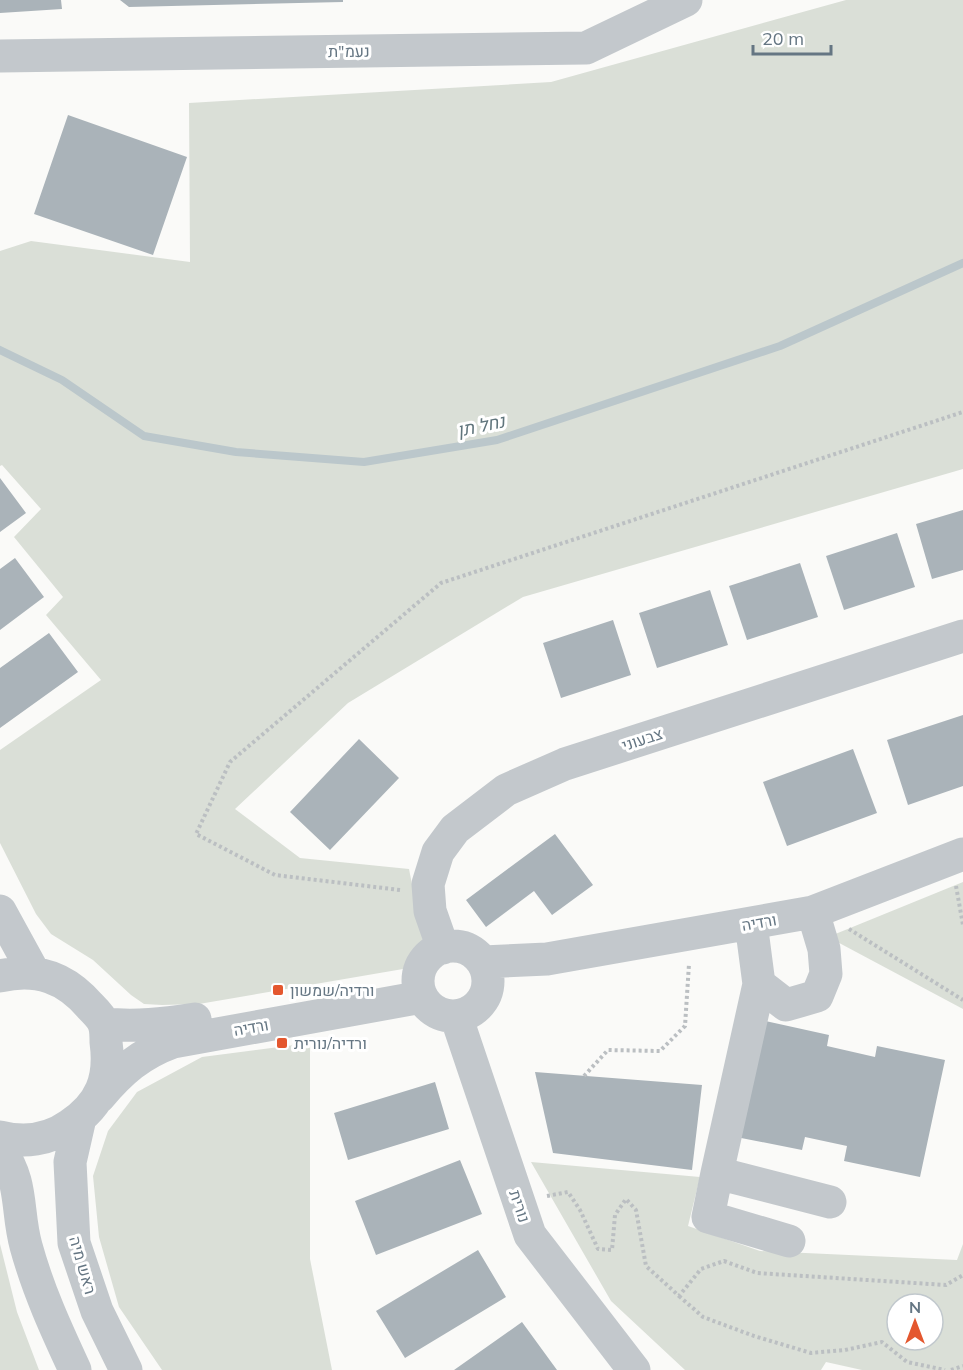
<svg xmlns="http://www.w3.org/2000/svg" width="963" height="1370" font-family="Mulish,Heebo,sans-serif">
  <rect width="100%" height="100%" fill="#fafaf8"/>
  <!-- green -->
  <path fill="#dadfd7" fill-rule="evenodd" d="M846,0H963V469L523,597L348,703L235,809L300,858L409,869L424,945L403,969L199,1004L162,1005L144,1004L131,995L93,960L51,934L36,914L0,843V750L101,680L46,615L63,597L14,537L41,509L2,465L0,466V251L31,241L190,262L189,103L551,82Z
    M963,882V1009L828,937Z
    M310,1043V1259L332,1370H162L119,1307L99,1237L93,1176L108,1131L137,1092L202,1057Z
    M531,1162L700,1177L688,1226L760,1251L957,1260L963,1244V1370H862L826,1362L821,1370H685L611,1301ZM897,1304H933V1340H897Z
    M0,1244L17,1312L39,1370H0Z"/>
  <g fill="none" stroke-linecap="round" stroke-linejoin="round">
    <!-- stream -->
    <path stroke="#bbc7cb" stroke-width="8" d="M0,350L62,380L144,436L236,452L364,462L497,440L780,346L963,263"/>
  </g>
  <!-- building -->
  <path fill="#aab3b9" d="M0,0H61L62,9L0,13Z
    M120,0H343V2L129,7Z
    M68,115L187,157L153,255L34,214Z
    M0,478L26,513L0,532Z
    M963,510V570L932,579L916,524Z
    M897,533L915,587L844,610L826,556Z
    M15,558L44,597L0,630V569Z
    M800,563L818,617L747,640L729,586Z
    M710,590L728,645L657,668L639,613Z
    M613,620L631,675L561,698L543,643Z
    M49,633L78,672L0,728V668Z
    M963,715V786L908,805L887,740Z
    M359,739L399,778L330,850L290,812Z
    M853,749L877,813L787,846L763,782Z
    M555,834L593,885L552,915L534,891L486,927L466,900Z
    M761,1020L829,1035L827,1046L875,1057L877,1046L945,1060L920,1177L844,1161L847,1146L805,1137L802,1150L736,1137Z
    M535,1072L702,1085L692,1170L553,1153Z
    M435,1082L449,1129L348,1160L334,1113Z
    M460,1160L482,1214L376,1255L355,1201Z
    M478,1250L506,1297L405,1358L376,1311Z
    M522,1322L557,1370H454Z"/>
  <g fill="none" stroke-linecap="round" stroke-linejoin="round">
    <!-- path -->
    <path stroke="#bbbfc2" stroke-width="4" stroke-dasharray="3 3" stroke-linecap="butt" d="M956,886L963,925
      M400,890L275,875L196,834L230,762L441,583L963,412
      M849,929L963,1000
      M584,1076L608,1050L660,1051L685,1026L689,964
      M547,1196L568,1192L580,1210L598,1249L612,1250L615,1215L626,1199L636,1210L646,1266L679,1296L701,1269L724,1261L757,1273L946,1285L963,1275
      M679,1296L703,1317L754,1336L811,1353L845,1350L882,1342L907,1362L945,1370
      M951,1370L963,1366"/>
    <!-- minor -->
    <path stroke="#c3c8cc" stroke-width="33" d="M0,56L586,48L686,0
      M0,911L34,973
      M751,923L759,984L786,1005L817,996L826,974L824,949L813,912
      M418 981a35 35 0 1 1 70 0a35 35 0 1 1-70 0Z
      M443,948L430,911L428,884L438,852L455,829L506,790L565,764L963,636
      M483,962L547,959L813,912L963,854
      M0,976C37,967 66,978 90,1006C95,1011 102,1018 104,1024C106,1029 106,1037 106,1042C111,1079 101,1104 70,1125C49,1140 24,1143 0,1137
      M759,984L717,1173L830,1202
      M456,1016L530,1235L634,1370
      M104,1024C137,1027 162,1024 195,1019
      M99,1097C121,1071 140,1054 173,1042L422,997
      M80,1118L70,1162L74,1243L97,1311L126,1370
      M0,1150C24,1183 16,1210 26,1246C38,1290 56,1329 75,1370
      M717,1173L708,1217L789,1241"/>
  </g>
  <!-- markers -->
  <g fill="#e4572e" stroke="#fff" stroke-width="2">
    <rect x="272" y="984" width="12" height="12" rx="3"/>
    <rect x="276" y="1037" width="12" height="12" rx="3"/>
  </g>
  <g text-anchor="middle" stroke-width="6" stroke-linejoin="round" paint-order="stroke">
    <!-- street labels -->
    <g font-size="16" fill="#657683" stroke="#fff">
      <text transform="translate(349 51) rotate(-1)" y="6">נעמ"ת</text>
      <text transform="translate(642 739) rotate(-18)" y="6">צבעוני</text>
      <text transform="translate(759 922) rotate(-10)" y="6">ורדיה</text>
      <text transform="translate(251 1027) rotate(-10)" y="6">ורדיה</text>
      <text transform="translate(520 1206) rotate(71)" y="6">נורית</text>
      <text transform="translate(83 1265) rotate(74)" y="6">ראש מיה</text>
    </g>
    <!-- poi labels -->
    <g font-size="16" fill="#657683" stroke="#fff" text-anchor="start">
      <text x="290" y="996">ורדיה/שמשון</text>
      <text x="294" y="1049">ורדיה/נורית</text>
    </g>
    <!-- water labels -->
    <g font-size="18" font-style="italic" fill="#60757c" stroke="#fff">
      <text transform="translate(481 426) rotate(-12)" y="6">נחל תן</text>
    </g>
  </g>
  <!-- north arrow -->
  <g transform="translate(915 1322)"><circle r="28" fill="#ffffff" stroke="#c1c8cd" stroke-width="1.5"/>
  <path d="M0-4.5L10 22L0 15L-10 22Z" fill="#e4572e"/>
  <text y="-9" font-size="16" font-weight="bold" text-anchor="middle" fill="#657683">N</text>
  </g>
  <!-- scale -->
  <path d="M753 45v9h78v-9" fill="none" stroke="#657683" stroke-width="3"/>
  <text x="762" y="45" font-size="18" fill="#657683" stroke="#ffffff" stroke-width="4.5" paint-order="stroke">20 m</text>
</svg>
